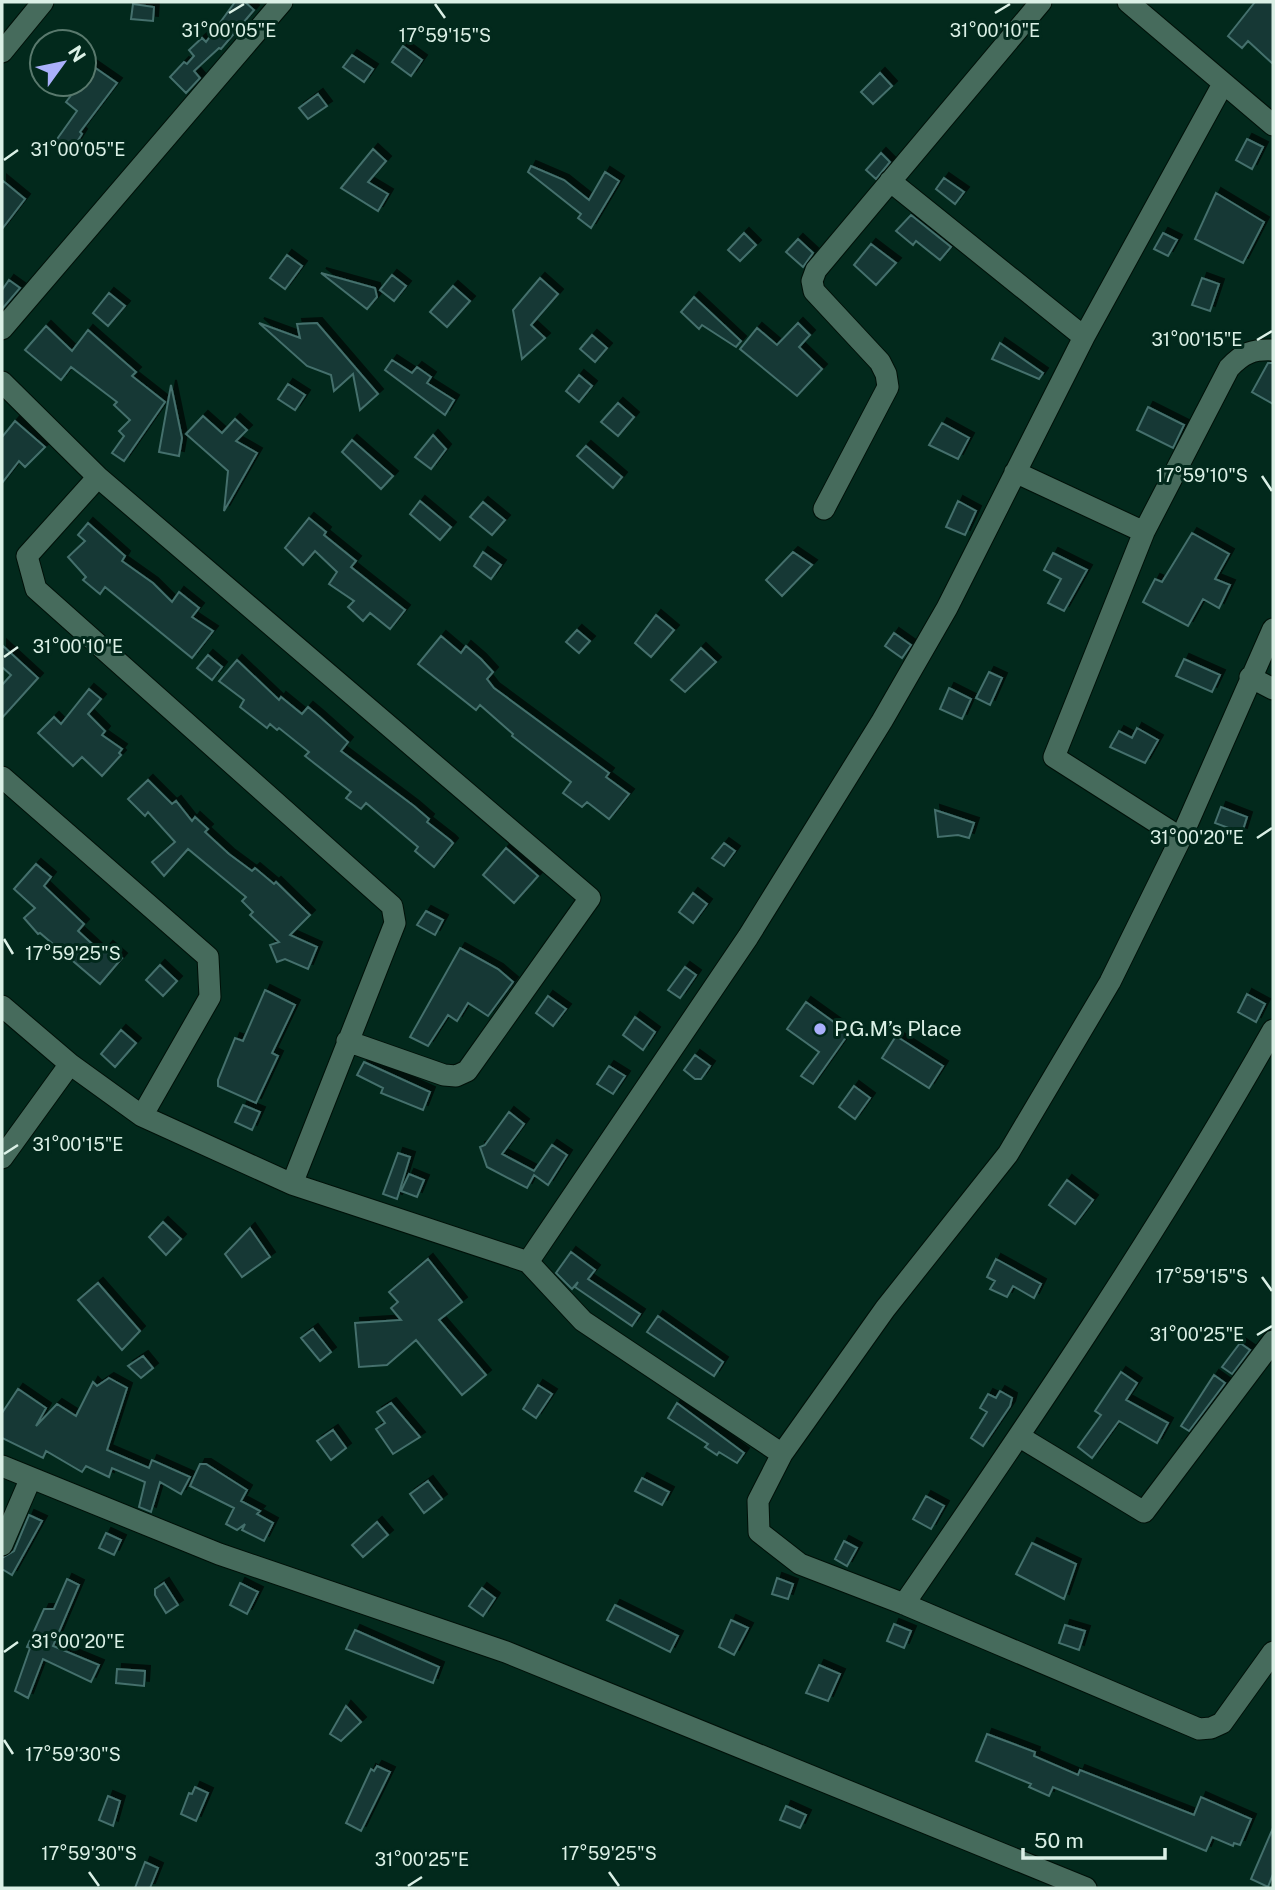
<svg xmlns="http://www.w3.org/2000/svg" width="1275" height="1890" font-family="'Public Sans',sans-serif">
  <defs>
    <filter id="shadow"><feDropShadow dx="5" dy="-5" stdDeviation="0" flood-color="#0009"/></filter>
  </defs>
  <rect width="100%" height="100%" fill="#02291c"/>
  <!-- building -->
  <path fill="#143835" stroke="#446f6c" stroke-width="2" filter="url(#shadow)" d="M235,2H245L254,10L221,49L219,48L194,71L200,78L186,93L170,77L184,62L187,64L194,56L189,50L202,38L206,42Z
    M1255,2H1273V64L1248,41L1242,48L1228,36Z
    M133,4L154,7L153,21L131,19Z
    M403,46L422,60L411,76L392,62Z
    M352,55L373,69L364,82L343,67Z
    M84,60L117,83L80,132L82,134L70,153L55,142L77,111L66,102L80,84H84Z
    M880,73L892,86L873,104L861,92Z
    M318,94L327,106L308,119L299,108Z
    M1247,139L1263,147L1252,169L1236,160Z
    M373,149L386,161L368,182L388,194L378,211L341,188Z
    M881,153L890,162L876,179L866,170Z
    M531,166L564,180L589,200L605,172L619,181L591,228L578,218L581,214L528,172Z
    M944,178L964,192L955,204L936,189Z
    M2,180L25,199L2,229Z
    M1216,193L1264,222L1243,263L1195,239Z
    M911,215L951,247L940,260L916,241L913,245L896,231Z
    M744,233L756,245L740,261L728,250Z
    M1163,233L1177,240L1168,256L1154,249Z
    M798,239L813,253L803,267L786,252Z
    M871,244L896,263L876,285L854,265Z
    M287,255L302,266L285,289L270,278Z
    M321,273L375,288L377,297L367,309Z
    M392,275L406,286L394,301L380,290Z
    M540,278L558,294L531,325L545,338L522,359L513,310Z
    M1202,278L1219,284L1210,311L1192,305Z
    M9,280L20,288L2,309V290Z
    M453,286L470,301L447,327L430,312Z
    M109,293L125,306L108,326L93,313Z
    M694,297L741,341L736,347L702,325L699,329L681,312Z
    M259,323L300,338L297,324L317,323L378,394L360,410L353,374L334,391L331,375L307,366Z
    M798,323L810,335L799,347L822,369L797,396L740,349L757,328L777,345Z
    M46,326L72,351L88,330L136,372L132,376L165,402L124,461L112,453L124,436L119,431L130,420L114,405L117,402L71,367L61,380L25,350Z
    M592,335L607,348L595,362L580,349Z
    M1000,343L1043,373L1039,379L992,359Z
    M392,360L412,373L417,367L431,377L427,383L454,400L445,415L385,370Z
    M1268,363H1273V404L1252,392Z
    M579,375L592,386L579,402L566,391Z
    M288,384L305,395L295,410L278,399Z
    M171,385L182,438L179,456L159,452Z
    M618,403L634,417L618,436L601,422Z
    M1148,407L1184,425L1173,448L1137,430Z
    M203,416L222,433L235,419L247,430L236,441L257,453L224,511L228,471L186,434Z
    M15,421L45,447L25,467L19,461L2,483V437Z
    M942,423L969,438L958,459L929,445Z
    M433,435L446,449L431,469L415,457Z
    M352,440L393,476L381,489L342,452Z
    M586,446L622,477L613,488L577,456Z
    M420,501L451,527L440,540L410,514Z
    M958,501L976,511L965,535L946,527Z
    M483,502L505,520L492,535L470,517Z
    M309,518L326,532L324,535L356,561L351,567L405,610L390,629L370,613L363,621L348,607L354,601L329,584L337,572L315,551L303,565L285,548Z
    M88,523L125,556L122,561L153,583L172,602L179,592L199,608L192,617L213,631L192,658L105,587L100,594L83,580L86,577L68,557L85,541L78,535Z
    M1192,533L1229,554L1215,579L1230,585L1219,608L1203,599L1188,626L1143,602L1155,579L1162,582Z
    M483,552L501,565L491,579L474,566Z
    M793,552L812,565L782,596L766,580Z
    M1053,553L1087,570L1064,611L1048,603L1061,579L1044,570Z
    M656,615L674,630L651,657L635,643Z
    M577,630L590,641L579,653L566,642Z
    M894,633L911,645L902,658L885,646Z
    M441,636L461,653L466,646L481,659L493,672L487,679L494,688L609,773L606,777L629,794L609,819L587,802L582,807L563,793L571,782L512,736L513,734L480,705L476,710L418,664Z
    M2,645L38,678L2,718V685L11,675L2,667Z
    M701,648L716,662L685,692L671,680Z
    M208,655L222,667L212,680L197,668Z
    M1184,659L1220,675L1212,692L1176,676Z
    M237,660L279,700L281,697L302,714L308,707L320,717L348,742L341,751L414,806L429,819L427,822L450,840L453,843L434,867L415,851L418,847L366,803L361,809L346,798L351,792L305,756L309,752L279,728L277,730L270,724L267,728L240,707L244,700L219,681Z
    M989,672L1002,678L990,705L976,698Z
    M949,688L971,699L962,719L940,709Z
    M89,689L101,699L88,714L105,731L102,735L122,749L119,753L121,755L102,776L82,757L73,766L38,733L54,717L61,724Z
    M1137,728L1158,740L1145,763L1110,747L1119,731L1132,738Z
    M148,780L172,804L176,801L192,821L195,817L208,829L205,832L229,854L252,871L255,868L274,884L276,882L310,915L290,935L317,947L308,969L285,959L277,962L270,945L279,942L250,915L253,912L242,901L246,897L188,849L164,876L152,862L175,842L148,812L145,816L128,799Z
    M1221,807L1247,817L1242,833L1215,823Z
    M935,810L974,823L969,838L958,835L938,837Z
    M724,843L735,851L724,866L712,858Z
    M506,848L538,876L514,903L483,875Z
    M36,864L51,877L44,886L84,924L78,931L102,953L108,946L122,958L100,984L40,933L38,934L24,918L35,908L14,889Z
    M693,893L707,904L693,923L679,912Z
    M426,911L443,920L435,935L417,925Z
    M460,948L498,969L513,982L488,1016L468,1003L457,1021L448,1015L428,1046L410,1037Z
    M160,965L177,981L163,996L146,980Z
    M685,967L696,975L680,998L668,990Z
    M265,990L295,1005L272,1053L278,1056L256,1103L218,1086V1080L235,1038L243,1041Z
    M1247,994L1265,1004L1256,1022L1238,1012Z
    M548,996L566,1009L553,1026L536,1013Z
    M806,1002L849,1033L813,1084L801,1076L819,1052L787,1029Z
    M635,1017L655,1032L643,1050L623,1035Z
    M121,1030L136,1043L115,1067L101,1054Z
    M896,1036L943,1066L929,1088L882,1058Z
    M695,1055L710,1066L701,1079H695L684,1070Z
    M364,1062L430,1092L423,1110L381,1093L383,1088L357,1075Z
    M609,1066L625,1076L613,1094L597,1084Z
    M854,1086L870,1098L855,1119L839,1107Z
    M243,1105L260,1112L252,1130L235,1122Z
    M509,1112L524,1124L502,1154L534,1171L552,1145L567,1155L548,1185L534,1175L527,1188L487,1167L480,1147L485,1145Z
    M398,1153L410,1157L397,1199L383,1194Z
    M409,1174L424,1180L417,1197L401,1191Z
    M1067,1180L1093,1200L1075,1224L1049,1205Z
    M163,1222L181,1239L166,1255L149,1237Z
    M250,1228L270,1257L242,1277L225,1254Z
    M571,1252L595,1270L588,1279L640,1314L632,1326L575,1287L578,1282L572,1289L556,1273Z
    M428,1259L462,1302L439,1320L486,1375L462,1395L416,1340L387,1365L359,1367L355,1323L401,1320L391,1308L398,1302L389,1292Z
    M996,1259L1041,1284L1034,1298L1013,1286L1007,1297L990,1289L995,1281L987,1277Z
    M98,1283L140,1331L122,1350L78,1300Z
    M658,1316L723,1362L714,1376L647,1332Z
    M313,1329L331,1352L320,1361L301,1338Z
    M1240,1343L1250,1350L1232,1374L1222,1367Z
    M143,1356L153,1368L141,1378L128,1366Z
    M1121,1372L1137,1383L1126,1400L1168,1423L1157,1443L1119,1421L1092,1458L1078,1447L1101,1415L1095,1411Z
    M1214,1375L1225,1383L1189,1431L1181,1426Z
    M109,1378L127,1388L107,1450L149,1468L152,1460L190,1477L181,1494L160,1482L151,1512L139,1507L145,1482L112,1468L109,1477L86,1466L82,1472L46,1451L43,1458L2,1438V1413L18,1389L46,1408L36,1426L57,1404L76,1416L93,1382L97,1386Z
    M538,1385L552,1394L536,1418L523,1409Z
    M1000,1391L1012,1398L1010,1406L983,1446L971,1438L987,1412L980,1408L988,1394L996,1398Z
    M391,1403L420,1437L393,1454L376,1429L385,1423L377,1412Z
    M677,1403L744,1453L737,1463L719,1452L717,1455L705,1447L708,1444L668,1418Z
    M333,1430L346,1448L331,1460L317,1441Z
    M200,1464H206L247,1490L241,1501L260,1511L257,1514L273,1523L264,1541L242,1530L245,1524L237,1530L226,1524L234,1508L190,1486Z
    M642,1478L669,1492L662,1505L635,1491Z
    M428,1481L442,1499L424,1513L410,1494Z
    M926,1496L944,1506L931,1529L913,1519Z
    M29,1515L42,1521L12,1575L2,1569V1558L14,1551Z
    M377,1522L388,1535L363,1557L352,1545Z
    M106,1533L121,1540L114,1555L99,1548Z
    M844,1541L857,1548L847,1566L835,1559Z
    M1032,1543L1076,1564L1064,1599L1016,1574Z
    M777,1578L793,1584L788,1599L772,1594Z
    M67,1579L79,1585L53,1646L99,1665L91,1682L43,1659L28,1698L15,1691L30,1648L27,1647L44,1609H54Z
    M164,1583L178,1605L166,1613L155,1595V1589Z
    M240,1583L258,1592L247,1614L230,1605Z
    M482,1588L495,1598L483,1616L469,1606Z
    M615,1605L678,1636L670,1652L607,1620Z
    M731,1620L748,1628L734,1655L719,1647Z
    M894,1624L911,1631L904,1648L887,1641Z
    M1065,1625L1085,1631L1079,1650L1059,1643Z
    M355,1630L439,1667L433,1683L346,1649Z
    M819,1665L840,1674L828,1701L806,1693Z
    M117,1669L145,1671L144,1686L116,1683Z
    M346,1706L361,1722L341,1741L330,1734Z
    M987,1734L1035,1752L1034,1756L1078,1775L1080,1770L1194,1815L1201,1797L1251,1819L1240,1845L1234,1843L1233,1846L1212,1837L1206,1851L1053,1787L1049,1796L1029,1787L1031,1784L976,1761Z
    M377,1766L390,1772L361,1831L346,1823L371,1769L374,1771Z
    M195,1787L208,1793L196,1821L181,1814L189,1793L192,1794Z
    M108,1796L120,1801L113,1826L99,1820Z
    M786,1806L806,1815L800,1828L780,1820Z
    M1273,1828V1874L1268,1887L1251,1879Z
    M145,1862L158,1868L150,1888H135Z"/>
  <g fill="none" stroke-linecap="round" stroke-linejoin="round">
    <!-- street casing -->
    <g stroke="#001008" stroke-width="23">
      <path id="street" d="M1128,2L1273,125
        M2,52L43,2
        M890,181L1084,337
        M2,329L282,2
        M2,382L98,477L590,898L467,1071L456,1076L444,1075L347,1041
        M1015,472L1144,532
        M98,477L27,556L36,589L392,906L395,923L292,1184
        M824,509L888,387L886,374L880,362L814,291L812,281L816,270L1041,2
        M1273,629L1181,838L1110,982L1008,1154L885,1309L782,1454L758,1501L759,1532L800,1564L904,1604L1199,1729L1211,1728L1222,1723L1273,1652
        M1250,677L1273,689
        M2,777L208,957L210,997L142,1116
        M1181,838L1054,757L1144,532L1229,368C1243,353 1253,349 1273,350
        M2,1006L70,1064L142,1116L292,1184L528,1262L583,1321L782,1454
        M2,1158L70,1064
        M528,1262L748,937L882,721L947,608L1084,337L1223,84
        M1020,1437L1144,1512L1273,1341
        M2,1466L219,1554L506,1652L1086,1888
        M2,1545L30,1480
        M904,1604C1033,1417 1161,1228 1273,1030"/>
    </g>
    <!-- street -->
    <use href="#street" stroke="#466b5c" stroke-width="21"/>
  </g>
  <!-- ticks -->
  <path fill="none" stroke="#dbf0e6" stroke-width="2.5" d="M435,4L445,18M229,13L244,4M995,13L1010,4M4,160L18,150M1257,340L1272,331M1262,476L1272,491M4,657L18,647M1257,838L1272,828M4,939L13,954M4,1154L18,1145M1262,1277L1272,1291M1257,1335L1272,1326M4,1652L18,1642M4,1740L13,1754M89,1872L99,1886M609,1872L619,1886M408,1886L422,1877"/>
  <!-- markers -->
  <circle fill="#aab0fb" stroke="#02291c" stroke-width="2.5" cx="820" cy="1029" r="7"/>
  <g text-anchor="middle" stroke-width="6" stroke-linejoin="round" paint-order="stroke">
    <!-- poi labels -->
    <g font-size="21" fill="#dbf0e6" stroke="#02291c" text-anchor="start">
      <text x="834" y="1036">P.G.M’s Place</text>
    </g>
  </g>
  <g font-size="18" text-anchor="middle" fill="#dbf0e6" stroke="#02291c" stroke-width="6" stroke-linejoin="round" paint-order="stroke">
    <text x="229" y="37">31°00'05"E</text>
    <text x="995" y="37">31°00'10"E</text>
    <text x="445" y="42">17°59'15"S</text>
    <text x="78" y="156">31°00'05"E</text>
    <text x="1197" y="346">31°00'15"E</text>
    <text x="1202" y="482">17°59'10"S</text>
    <text x="78" y="653">31°00'10"E</text>
    <text x="1197" y="844">31°00'20"E</text>
    <text x="73" y="960">17°59'25"S</text>
    <text x="78" y="1151">31°00'15"E</text>
    <text x="1202" y="1283">17°59'15"S</text>
    <text x="1197" y="1341">31°00'25"E</text>
    <text x="78" y="1648">31°00'20"E</text>
    <text x="73" y="1761">17°59'30"S</text>
    <text x="89" y="1860">17°59'30"S</text>
    <text x="609" y="1860">17°59'25"S</text>
    <text x="422" y="1866">31°00'25"E</text>
  </g>
  <!-- border -->
  <rect width="1275" height="1890" fill="none" stroke="#dbf0e6" stroke-width="7"/>
  <!-- north arrow -->
  <g transform="translate(63 63) rotate(57)"><circle r="33" fill="#02291c" stroke="#59796d" stroke-width="2"/>
  <path d="M0-5L12 26L0 18L-12 26Z" fill="#aab0fb"/>
  <text y="-10" font-size="19" font-weight="bold" text-anchor="middle" fill="#dbf0e6">N</text>
  </g>
  <!-- scale -->
  <path d="M1023 1848v10h142v-10" fill="none" stroke="#dbf0e6" stroke-width="3.5"/>
  <text x="1034" y="1848" font-size="21" fill="#dbf0e6" stroke="#02291c" stroke-width="5" paint-order="stroke">50 m</text>
</svg>
